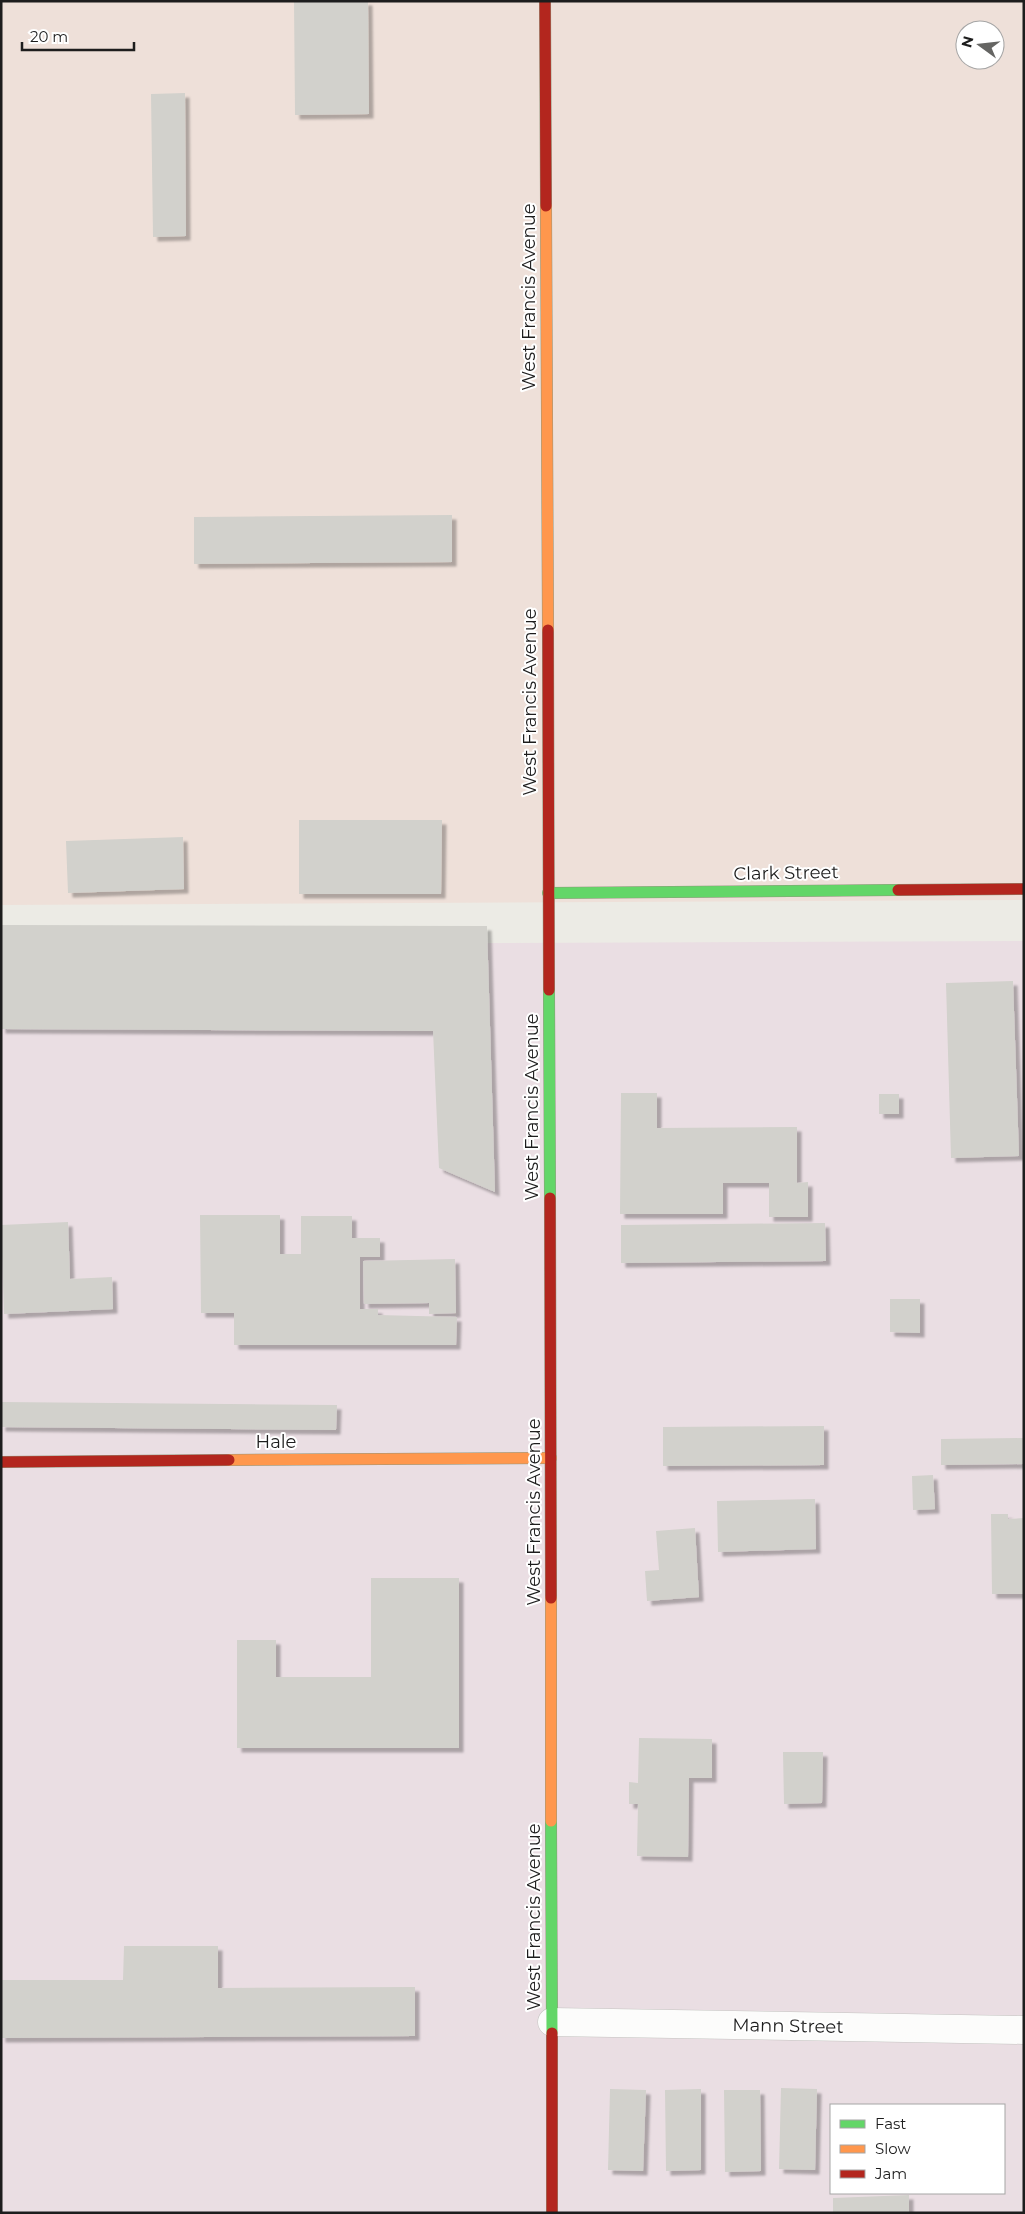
<svg xmlns="http://www.w3.org/2000/svg" width="1025" height="2214" font-family="Montserrat,sans-serif">
  <defs>
    <filter id="shadow"><feDropShadow dx="4.5" dy="4.5" stdDeviation="1" flood-color="#0004"/></filter>
  </defs>
  <rect width="100%" height="100%" fill="#ecebe5"/>
  <!-- commercial -->
  <path fill="#eee0d9" fill-rule="evenodd" d="M1,1H1024V900L1,905ZM965,30H995V60H965Z"/>
  <!-- industrial -->
  <path fill="#eadee3" fill-rule="evenodd" d="M1024,941V2213H1V945ZM831,2105H1004V2193H831Z"/>
  <!-- building -->
  <path fill="#d2d1cc" filter="url(#shadow)" d="M294,1H368L369,114L295,115Z
    M185,93L186,236L153,237L151,94Z
    M452,515V562L194,564V517Z
    M299,820H442L441,894H299Z
    M183,837L184,889L68,893L66,841Z
    M1,925L487,926L495,1192L439,1168L433,1031L1,1029Z
    M1013,981L1019,1156L951,1158L946,983Z
    M621,1093H657V1128L797,1127V1183L808,1182V1217H769V1183H723V1214H620Z
    M879,1094H899V1114H879Z
    M200,1215H280V1254H301V1216H352V1238H380V1257H360V1309H378V1315L457,1317L456,1345H234V1313H201Z
    M68,1222L70,1279L112,1277L113,1309L4,1314L1,1225Z
    M825,1223L826,1261L621,1263V1225Z
    M455,1259L456,1313L429,1314V1303L364,1304L363,1261Z
    M890,1299H920V1333L890,1332Z
    M1,1402L337,1405L336,1430L1,1427Z
    M824,1426V1465L663,1466V1427Z
    M1024,1438V1464L941,1465V1439Z
    M933,1475L935,1509L913,1510L912,1476Z
    M815,1499L816,1549L718,1552L717,1501Z
    M991,1514H1008V1519L1024,1518V1594H992Z
    M695,1528L699,1597L647,1601L645,1571L659,1570L656,1531Z
    M371,1578H459V1748H237V1640H276V1677H371Z
    M639,1738L712,1739V1778H689L688,1857L637,1856L638,1804H629V1782L638,1783Z
    M783,1752H823L822,1803L784,1804Z
    M124,1946H218V1988L415,1987V2036L1,2038V1980H123Z
    M781,2088L817,2089L815,2170L779,2169Z
    M610,2089L646,2090L643,2171L608,2170Z
    M701,2089V2170L666,2171L665,2090Z
    M724,2090H760L761,2171L725,2172Z
    M909,2195V2213H833V2198Z"/>
  <g fill="none" stroke-linecap="round" stroke-linejoin="round">
    <!-- street casing -->
    <g stroke="#c4c4c1" stroke-width="29">
      <path id="street" d="M552,2022L1024,2030"/>
    </g>
    <!-- fast casing -->
    <g stroke="#91967c" stroke-width="12">
      <path id="fast" d="M548,893L898,890
        M549,990L550,1198
        M551,1821L552,2033"/>
    </g>
    <!-- slow casing -->
    <g stroke="#91967c" stroke-width="12">
      <path id="slow" d="M546,206L548,630
        M229,1460L551,1458
        M551,1598V1821"/>
    </g>
    <!-- jam casing -->
    <g stroke="#91967c" stroke-width="12">
      <path id="jam" d="M545,1L546,206
        M548,630L549,990
        M898,890L1024,889
        M550,1198L551,1598
        M1,1462L229,1460
        M552,2033V2213"/>
    </g>
    <!-- street -->
    <use href="#street" stroke="#fcfcfb" stroke-width="28"/>
    <!-- fast -->
    <use href="#fast" stroke="#63d668" stroke-width="11"/>
    <!-- slow -->
    <use href="#slow" stroke="#ff974d" stroke-width="11"/>
    <!-- jam -->
    <use href="#jam" stroke="#b3261e" stroke-width="11"/>
  </g>
  <g text-anchor="middle" stroke-width="4" stroke-linejoin="round" paint-order="stroke">
    <!-- street labels -->
    <g font-size="18" fill="#1d1d1d" stroke="#fff">
      <text transform="translate(529 297) rotate(-90)" y="6">West Francis Avenue</text>
      <text transform="translate(530 702) rotate(-90)" y="6">West Francis Avenue</text>
      <text transform="translate(786 873) rotate(-1)" y="6">Clark Street</text>
      <text transform="translate(532 1107) rotate(-90)" y="6">West Francis Avenue</text>
      <text x="276" y="1448">Hale</text>
      <text transform="translate(534 1512) rotate(-90)" y="6">West Francis Avenue</text>
      <text transform="translate(534 1917) rotate(-90)" y="6">West Francis Avenue</text>
      <text transform="translate(788 2026) rotate(1)" y="6">Mann Street</text>
    </g>
  </g>
  <!-- border -->
  <rect width="1025" height="2214" fill="none" stroke="#1d1d1d" stroke-width="5"/>
  <!-- legend -->
  <rect x="830" y="2104" width="175" height="90" fill="#ffffff" stroke="#a5a5a5"/>
  <rect x="840" y="2120" width="25" height="8" fill="#63d668" stroke="#a5a5a5"/>
  <text x="875" y="2129" font-size="15" fill="#1d1d1d">Fast</text>
  <rect x="840" y="2145" width="25" height="8" fill="#ff974d" stroke="#a5a5a5"/>
  <text x="875" y="2154" font-size="15" fill="#1d1d1d">Slow</text>
  <rect x="840" y="2170" width="25" height="8" fill="#b3261e" stroke="#a5a5a5"/>
  <text x="875" y="2179" font-size="15" fill="#1d1d1d">Jam</text>
  <!-- north arrow -->
  <g transform="translate(980 45) rotate(285)"><circle r="24" fill="#ffffff" stroke="#a5a5a5"/>
  <path d="M0-4L9 19L0 12L-9 19Z" fill="#656563"/>
  <text y="-8" font-size="14" font-weight="bold" text-anchor="middle" fill="#1d1d1d">N</text>
  </g>
  <!-- scale -->
  <path d="M22 42v8h112v-8" fill="none" stroke="#1d1d1d" stroke-width="2.5"/>
  <text x="30" y="42" font-size="15" fill="#1d1d1d" stroke="#ffffff" stroke-width="4" paint-order="stroke">20 m</text>
</svg>
